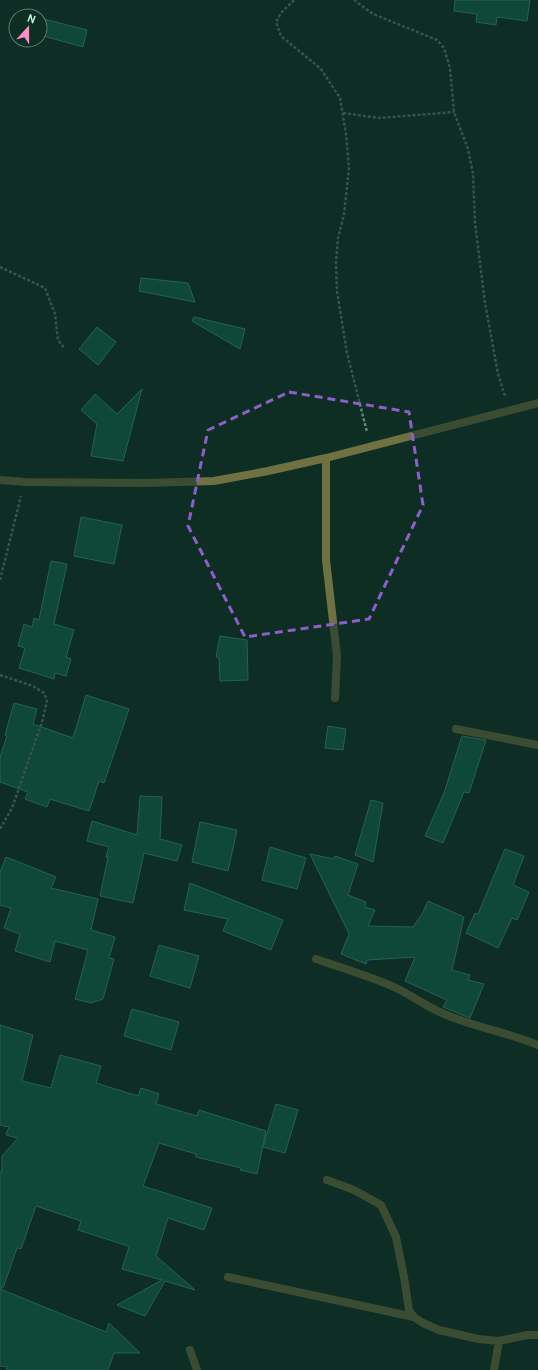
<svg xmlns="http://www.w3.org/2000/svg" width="538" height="1370" font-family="Cabin,sans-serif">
  <rect width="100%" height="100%" fill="#0e2e24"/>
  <!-- building -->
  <path fill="#116851" stroke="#3da384" d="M455,0H530L527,21L497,17L496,25L476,22L477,14L454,11Z
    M40,18L87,30L83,47L40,35Z
    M141,278L188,283L195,302L139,291Z
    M194,317L245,329L240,349L192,321Z
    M97,327L116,342L98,365L79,349Z
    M142,389L123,461L91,456L97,424L81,410L95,394L117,414Z
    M81,517L122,525L114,564L74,556Z
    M51,561L67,564L54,624L74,630L66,657L71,659L66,676L55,673L54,679L19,668L25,648L18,646L24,624L32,627L34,618L39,620Z
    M220,636L247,640L248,680L220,681L219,658L216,657Z
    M86,695L129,709L104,783L99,781L89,811L50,799L47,807L25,799L28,792L0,782V757L7,736L5,735L14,703L37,709L33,724L73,738Z
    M328,726L346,729L343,750L325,748Z
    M462,736L486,740L469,793L464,792L443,843L425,836L444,793Z
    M140,796L162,797L160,839L182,845L177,861L144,853L133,903L100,896L108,857H106L109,847L87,841L92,821L137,835Z
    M371,800L383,803L373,862L355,855Z
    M200,822L237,830L228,871L192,862Z
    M270,847L306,858L297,889L262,880Z
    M505,849L524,856L513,885L529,892L517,920L512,918L498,948L466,933L475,913L478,914Z
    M310,854L334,859L335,856L358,864L348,895L366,902L365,907L375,910L368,926L413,927L422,914L428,901L464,917L452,970L470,975L468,980L484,984L470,1018L443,1007L447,1000L405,981L415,957L367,960L366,964L341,954L349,934Z
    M6,857L56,877L51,888L98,899L91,930L115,937L109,958L114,959L103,999L91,1003L75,999L88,950L55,941L50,962L15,951L20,934L4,928L11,908L0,905V872Z
    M190,883L283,920L271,950L223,931L228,919L184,910Z
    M159,945L199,956L190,988L150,976Z
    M132,1009L179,1022L171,1050L124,1036Z
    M0,1025L33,1035L22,1081L51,1088L60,1055L101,1066L96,1083L138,1096L141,1088L159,1094L156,1104L197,1116L199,1110L266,1131L257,1174L240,1170L241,1168L196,1157V1154L159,1143L143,1186L212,1208L204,1230L168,1218L156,1256L195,1290L165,1281L145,1316L117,1305L162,1280L122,1269L129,1247L128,1246L78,1230L81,1221L36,1206L21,1249L17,1248L3,1288H0V1172H2V1156L18,1138L6,1135L9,1127L0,1125Z
    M276,1104L298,1110L285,1153L263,1147Z
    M0,1289L106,1332L109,1323L140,1353H114L108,1370H6L8,1367L0,1366Z"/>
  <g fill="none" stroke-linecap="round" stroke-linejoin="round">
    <!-- path -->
    <path stroke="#608679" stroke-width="2.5" stroke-dasharray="3 2" stroke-linecap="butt" d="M294,0L281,13L276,22L281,36L321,69L340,98L346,134L349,168L344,215L338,238L336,262L337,291L347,353L367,432
      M354,0L373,14L437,40L444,48L450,68L454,112L468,149L473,174L475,223L485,303L498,374L505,396
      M343,113L379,118L454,112
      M0,267L45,288L55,314L58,340L65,349
      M0,580L21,496
      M0,675L33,686L44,693L47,701L42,722L12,808L0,829"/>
    <!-- street -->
    <path stroke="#707143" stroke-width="8" d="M326,458V560L337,656L335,698
      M0,480L25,482L145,483L214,481L268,471L326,458L538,403
      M456,729L538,745
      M316,959C342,968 369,976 394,987C411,995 426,1006 442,1013C473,1027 507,1032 538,1045
      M327,1180L354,1190L381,1205L396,1237L404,1277L409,1310L414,1317L423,1323L439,1330L478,1339L499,1341L527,1335H538
      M228,1277L414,1317
      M190,1350L197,1370
      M494,1370L499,1341"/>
  </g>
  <!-- marked area -->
  <path d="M0 0H538V1370H0ZM289,392L409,412L423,505L369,619L245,637L188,526L208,430Z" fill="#0e2e24" fill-opacity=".55" fill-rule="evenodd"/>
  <path fill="none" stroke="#8e5ec8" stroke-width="3" stroke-dasharray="8 5" stroke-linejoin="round" d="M289,392L409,412L423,505L369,619L245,637L188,526L208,430Z"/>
  <!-- north arrow -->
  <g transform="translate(28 28) rotate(21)"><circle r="19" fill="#0e2e24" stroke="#587d70"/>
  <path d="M0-3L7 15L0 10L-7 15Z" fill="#fb8fc5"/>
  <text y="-6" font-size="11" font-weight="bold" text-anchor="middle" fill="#c6f4e2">N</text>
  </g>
</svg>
